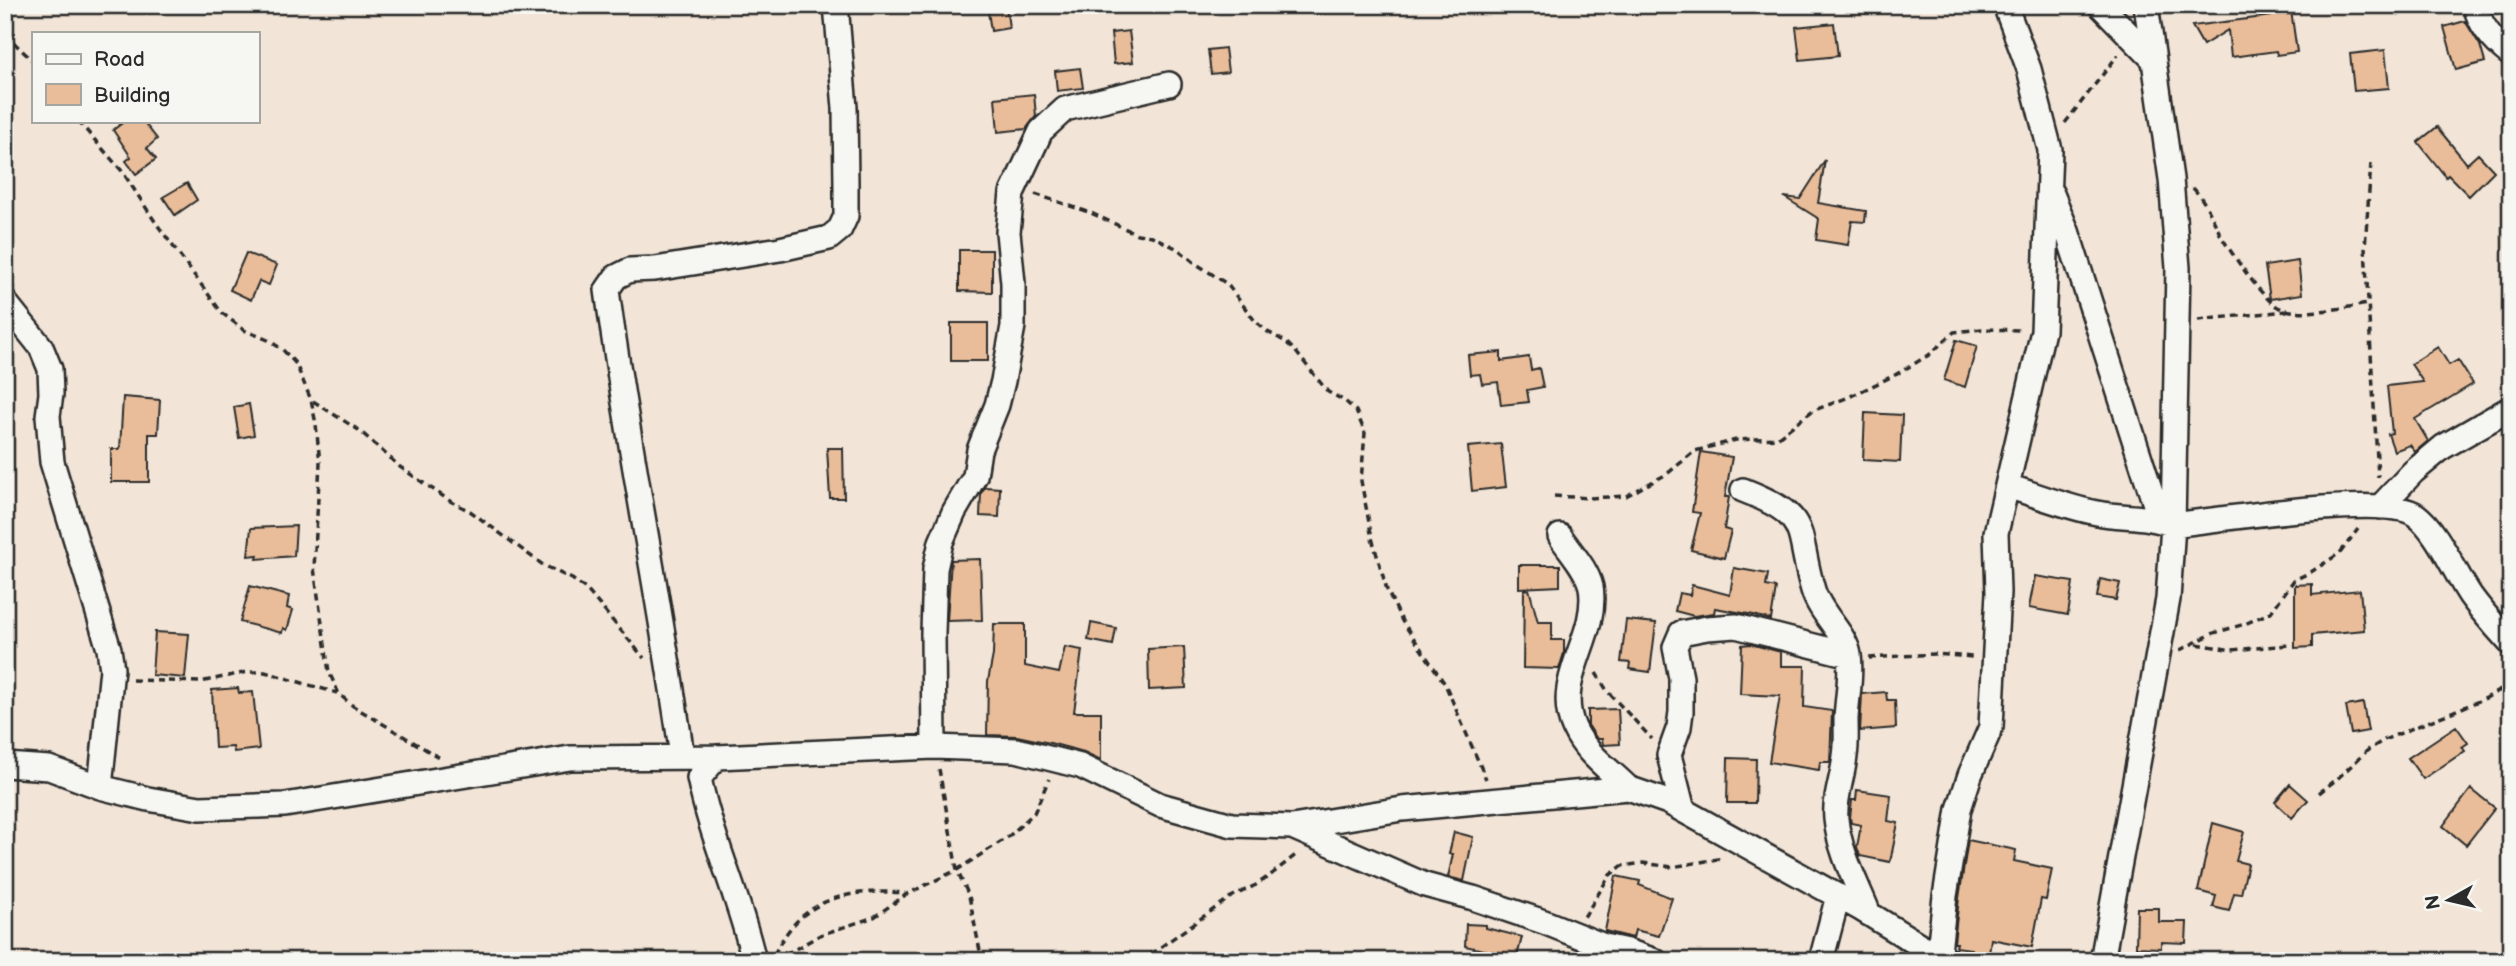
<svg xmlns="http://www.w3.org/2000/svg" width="2516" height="966" font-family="'Balsamiq Sans',sans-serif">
  <rect width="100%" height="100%" fill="#f2e5d7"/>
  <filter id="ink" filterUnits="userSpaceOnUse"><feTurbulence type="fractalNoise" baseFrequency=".0143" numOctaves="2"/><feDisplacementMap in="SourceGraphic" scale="14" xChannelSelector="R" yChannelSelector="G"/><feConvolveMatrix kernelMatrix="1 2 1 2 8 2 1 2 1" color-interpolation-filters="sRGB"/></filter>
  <g filter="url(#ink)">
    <!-- building -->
    <path fill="#e9bd99" stroke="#2b2b2b" stroke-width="2" d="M987,5H1006L1009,28L991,31Z
      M2291,10L2297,52L2277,55L2276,51L2231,57L2228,30L2203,45L2192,26L2271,16V13Z
      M2465,21L2480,45L2485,62L2456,70L2444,27Z
      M1834,23L1838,56L1800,60L1796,27Z
      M1129,31L1133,62L1114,64L1111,33Z
      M1225,48L1228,72L1211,74L1208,50Z
      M2385,50L2389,88L2354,91L2350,54Z
      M1080,68L1083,88L1057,91L1055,71Z
      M1034,94L1036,116L1026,129L998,132L995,98Z
      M125,121H143L157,139L147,148L156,159L136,174L126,161L131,157L113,130Z
      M2437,127L2467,164L2478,154L2494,171L2469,196L2448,175L2446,177L2418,142Z
      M1825,160L1818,203L1866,211L1865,222L1852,221L1848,245L1816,240L1819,219L1784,197L1800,199Z
      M187,183L197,200L175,215L163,197Z
      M959,250H992V292L959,291Z
      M246,253L277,265L269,285L259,281L251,300L230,290Z
      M2298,261L2302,294L2270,299L2265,266Z
      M951,323H988V361H951Z
      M1956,340L1977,346L1965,387L1944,380Z
      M2438,347L2449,365L2458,360L2473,384L2415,419L2428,441L2415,452L2410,445L2394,451L2388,434L2392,433L2387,386L2423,382L2411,364Z
      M1501,352V361L1529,357L1531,370L1539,368L1543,387L1527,390L1529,402L1501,405L1498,382L1482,384L1480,374L1470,375L1468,355Z
      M123,397L160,400L158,434H149V482H111V449H120Z
      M249,404L254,435L239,438L234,407Z
      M1865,413L1902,415L1900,462L1863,460Z
      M1501,444L1506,487L1472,491L1468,447Z
      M827,448H843L844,498H830Z
      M1701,452L1732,457L1725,497H1729L1724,529L1731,531L1724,558L1691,550L1700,513L1692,512Z
      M985,487L1000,488L999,517L980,516L981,493Z
      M296,526L294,556L257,559L258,555L248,556L251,528Z
      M980,559L982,620L947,621L951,560Z
      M1519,565H1560V586L1519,588Z
      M1734,568L1768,574L1766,586L1776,588L1771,620L1754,615L1715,608L1714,613L1694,616L1675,611L1679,593L1690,595L1692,585L1730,595Z
      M2035,576L2073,582L2068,615L2029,608Z
      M2100,579L2120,583L2116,600L2097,597Z
      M2312,584V595L2360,590L2364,630L2312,635V647L2295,648V585Z
      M250,586L289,596L287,608L293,610L287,630L283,628L282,633L240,622Z
      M1529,589L1538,622H1552V640H1564V653L1559,669L1523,668L1524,590Z
      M1626,620L1656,623L1650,672L1629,669L1630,663L1621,662Z
      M1091,623L1116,628L1113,645L1088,640Z
      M994,624H1025V666L1059,673L1065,647L1082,650L1074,712H1101V760L1084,752L1050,743L1017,736L987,735L988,681L993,655Z
      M155,632L189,634L185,678L152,675Z
      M1750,644L1781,652V666H1805L1804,707L1832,711L1830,762H1820L1819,770L1769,762L1780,696L1740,694L1742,645Z
      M1184,647L1186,688L1149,690L1148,649Z
      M238,688L239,693L253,692L259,749L234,752L233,747L215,748L212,690Z
      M1886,692L1887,700H1895L1896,728L1860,731L1862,694Z
      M2363,703L2368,731L2351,734L2346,706Z
      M1618,709L1620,744L1603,745L1602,739H1597L1588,725V710Z
      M2456,726L2468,743L2462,747L2465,751L2423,779L2408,758Z
      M1728,758L1756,759L1755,803H1727Z
      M2290,784L2308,800L2292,818L2275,802Z
      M2471,789L2495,808L2466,845L2443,826Z
      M1857,790L1891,795L1888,821L1898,823L1890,862L1860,856L1857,847L1861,825L1851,823L1850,818L1852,800H1856Z
      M2213,823L2244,832L2236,861L2248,864L2241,894L2234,893L2229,911L2213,907L2216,896L2198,891Z
      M1454,832L1473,837L1464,881L1448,877L1453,854H1449Z
      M1968,840L2016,850L2014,861L2052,869L2046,900L2041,899L2032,947L1991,939L1988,961H1969L1971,949L1956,947L1957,943H1954L1959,898Z
      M1616,876L1640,881L1639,885L1672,898L1659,936L1635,930L1633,938L1605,931Z
      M2137,908H2159V922H2187L2186,943L2161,942V948L2136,947Z
      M1466,924L1486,925V928L1522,937L1517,957L1465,946Z"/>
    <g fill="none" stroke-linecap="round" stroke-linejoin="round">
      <!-- street casing -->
      <g stroke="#2b2b2b" stroke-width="28">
        <path id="street" d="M2100,5L2152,58
          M2475,5C2480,27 2494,42 2511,55
          M2052,194L2067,231L2160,520
          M5,302L41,347L50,369L51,394L48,416L52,462L109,649L112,669L100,787
          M2007,486C2037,495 2066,507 2097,513C2122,518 2149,515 2173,525C2217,520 2386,493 2416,515C2437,530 2455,573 2470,595C2482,612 2497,628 2511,644
          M1743,490C1813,517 1795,529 1813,590C1820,614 1846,634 1849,655C1852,675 1847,698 1846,719C1846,731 1847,744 1845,756C1843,777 1834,798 1836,819C1839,851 1857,884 1869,914
          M2380,507L2413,472L2443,447L2511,408
          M1560,536C1570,551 1587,569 1591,587C1599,637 1552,679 1574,728C1585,753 1610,770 1628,788
          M934,747L933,633L935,569L941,542L954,512L975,476L979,450L997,405L1003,381L1013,326V283L1008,232L1012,193L1041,131L1065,109L1169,84
          M682,756C660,600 628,446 607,290L616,277L630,270L655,269L780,249L829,238L840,229L846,216V186L845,108L836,5
          M717,757L699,778C712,841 740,898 754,961
          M5,765L49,768L100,787L148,799L200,808L285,805L570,758L717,757L934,747L1016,750L1080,766L1160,805L1232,825L1292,827L1402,809L1628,788L1668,802L1861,909L1939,957L1950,961
          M1683,810L1669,755L1679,727L1681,712V678L1675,647L1681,633L1707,628L1736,626L1849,655
          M1292,827L1425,885L1473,898L1544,922L1604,946L1627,951L1655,961
          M1821,961L1838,896
          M1938,961L1945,896L1959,809L1970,775L1991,727L1998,592L1996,533L2043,331L2050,150L2029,69L2005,5
          M2102,961L2168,599L2173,525L2178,268L2171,179L2146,5"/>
      </g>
      <!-- path -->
      <path stroke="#2b2b2b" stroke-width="3.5" stroke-dasharray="7 5" stroke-linecap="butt" d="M5,34L33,61
        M78,121L122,171L156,223L222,313L244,330L268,340L282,349L296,364L311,400L316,424L320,463L314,568L329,672L339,694L353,706L440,758
        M2065,123L2118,55
        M2371,163L2365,247L2378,477
        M2193,188C2209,205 2214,225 2226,244C2235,258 2264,300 2278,307C2299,318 2345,307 2369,304
        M1035,194L1091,213L1137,234L1152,236L1178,249L1195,263L1227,284L1255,321L1266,331L1286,342L1296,352L1328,392L1345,401L1356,411L1365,433L1361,481L1372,538L1387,590L1402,621L1445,684L1486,779
        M2198,320L2287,311
        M313,401L360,431L400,467L450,501L470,511L543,565L572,579L586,589L644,658
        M1554,496L1589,498L1626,496L1667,474L1695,451L1736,440L1777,438L1812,411L1849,397L1895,375L1929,355L1954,332L1982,329L2023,330
        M2197,644L2232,650L2290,645
        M2180,650L2214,633L2245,624L2271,612L2294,580L2311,572L2340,553L2358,529
        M1869,658L1935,654L1973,657
        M1596,673L1608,692L1652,739
        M132,680L200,682L247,672H265L337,693
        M939,769L957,870L969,896L982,961
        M2319,793L2337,779L2368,750L2384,740L2486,698L2511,684
        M1584,917L1610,875L1622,866L1643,863L1672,867L1724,858
        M774,955C800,899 846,888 905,893
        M773,956L792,951L820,935L874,917L907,894L957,870L1008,837L1034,813L1049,779
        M1141,961L1231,897L1256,885L1272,874L1298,853"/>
      <!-- street -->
      <use href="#street" stroke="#f6f6f2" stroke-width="23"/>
    </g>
  </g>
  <!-- margin -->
  <rect width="2516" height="966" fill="none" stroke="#f6f6f2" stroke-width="28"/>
  <rect x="14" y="14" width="2488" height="938" fill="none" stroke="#2b2b2b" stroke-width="2.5" filter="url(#ink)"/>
  <!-- legend -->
  <rect x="32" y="32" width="228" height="91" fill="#f6f6f2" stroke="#a5a5a2" stroke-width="2"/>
  <rect x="46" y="54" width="35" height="10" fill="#f6f6f2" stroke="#a5a5a2" stroke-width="2"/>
  <text x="94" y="66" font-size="21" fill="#2b2b2b">Road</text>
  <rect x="46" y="84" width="35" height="21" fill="#e9bd99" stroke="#a5a5a2" stroke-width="2"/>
  <text x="94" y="102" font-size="21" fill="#2b2b2b">Building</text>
  <!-- north arrow -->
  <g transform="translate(2449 900) rotate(262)" stroke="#f6f6f2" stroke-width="5" paint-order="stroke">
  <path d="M0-5L12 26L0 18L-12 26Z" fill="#2b2b2b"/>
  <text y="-10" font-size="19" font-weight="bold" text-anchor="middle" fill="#2b2b2b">N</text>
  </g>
</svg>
